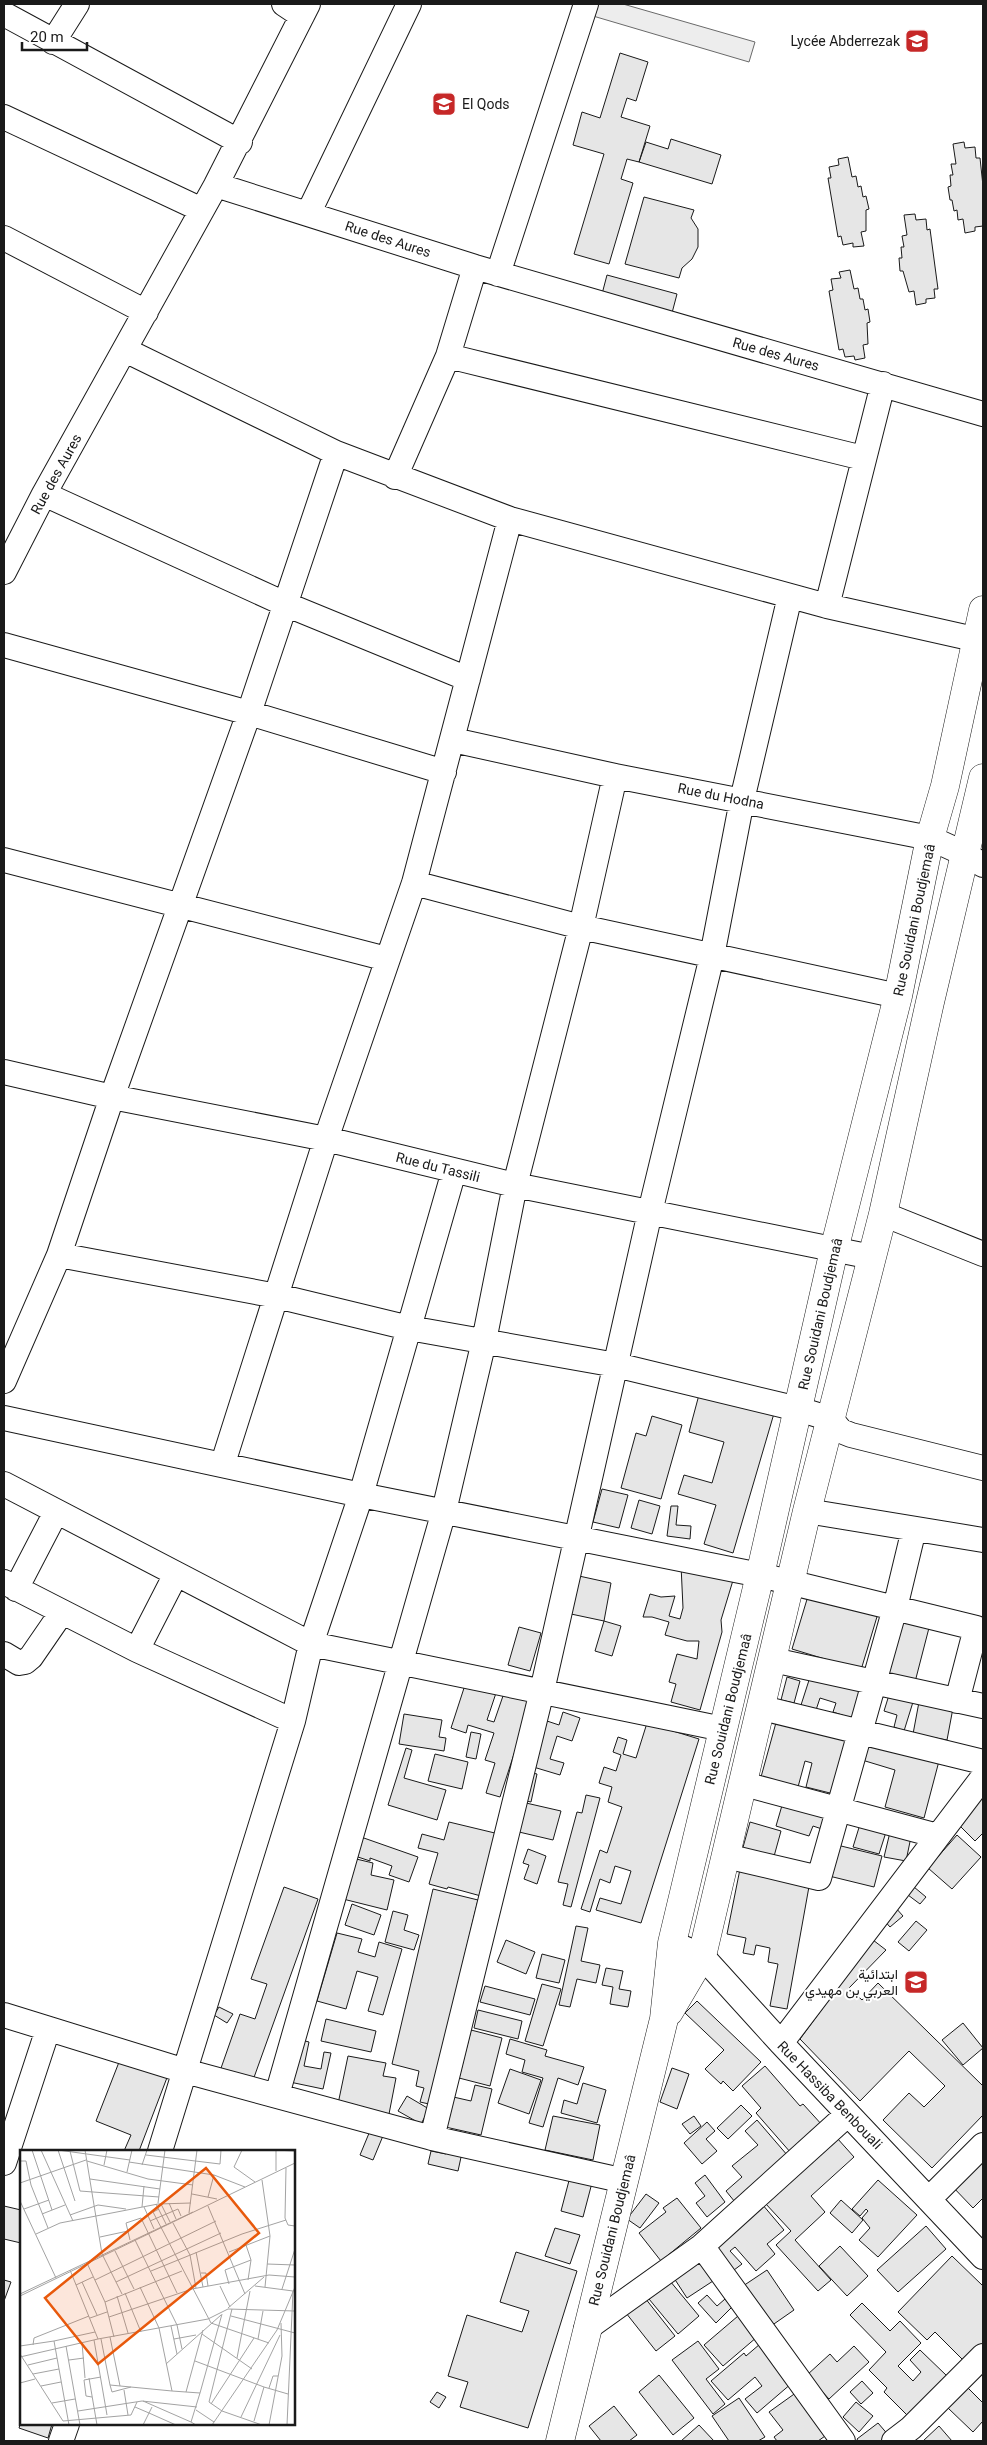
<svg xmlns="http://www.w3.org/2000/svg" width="987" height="2445" font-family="Roboto,Vazirmatn,sans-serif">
  <rect width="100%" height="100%" fill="#fff"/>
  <!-- parking -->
  <path fill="#ededed" stroke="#6a6a6a" d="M597,4H623L755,42L749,62L593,16Z"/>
  <!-- building -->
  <path fill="#e6e6e6" stroke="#1a1a1a" d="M620,53L648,62L636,101L627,98L621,117L650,126L639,162L627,159L621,179L633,183L609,264L574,254L604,154L573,145L582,112L600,118Z
    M671,139L721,155L712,184L639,162L646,142L668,149Z
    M964,142L965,148L975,147L976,158H980L983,186V226L975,227V231L965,233L963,219L958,220L957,210L954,211L952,200H950L948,187L951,186L950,175H953L951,164H956L953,144Z
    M848,157L852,177L856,176L858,187L861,186L863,197L866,196L869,209L866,210V231L861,232L864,246L853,247V243L843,245L841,236L838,237L828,178H831L829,167L839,165L838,159Z
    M644,197L694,210L691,218L698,229V247L692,259L682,268L679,278L625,264Z
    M915,214L916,220L926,219L927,230L930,229L938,289H934L935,298L926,299V303L916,305L914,291L909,292L903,271H900L899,258H902L901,247H904L902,236L907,235L904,215Z
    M850,270L854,289L858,288L860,299H863L865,310L868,309L870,322L867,323L868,344L863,345L865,358L855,360L854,356L845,357L843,349L839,350L829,291L833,290L831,279L841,278L839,272Z
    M607,275L677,294L672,313L602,294Z
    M700,1391L775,1410L733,1553L704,1544L716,1505L678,1494L684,1475L712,1483L724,1442L689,1432Z
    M652,1416L682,1425L661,1499L621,1488L636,1433L646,1436Z
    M602,1489L628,1495L619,1528L593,1522Z
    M639,1500L660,1506L652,1534L631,1528Z
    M671,1506H678L676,1525L691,1526L690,1539L667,1536Z
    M681,1565L734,1577L721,1620L722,1632L700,1710L671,1702L676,1684L669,1682L677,1654L697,1659L699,1641H687L665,1635L669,1622L652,1617H643L650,1594L661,1597L675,1596L669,1616L680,1619L683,1608Z
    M579,1576L611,1583L604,1621L571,1614Z
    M808,1596L879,1610L861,1670L792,1649Z
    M900,1616L930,1624L915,1682L885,1674Z
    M604,1621L621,1626L612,1656L595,1651Z
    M519,1627L541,1633L530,1671L508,1665Z
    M811,1674L863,1691L854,1719L833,1712L836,1703L820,1698L816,1710L801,1705Z
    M787,1677L800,1681L794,1703L781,1700Z
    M465,1685L496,1693L487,1720L494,1722L504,1693L531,1702L500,1797L486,1793L495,1763L485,1760L494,1733L468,1725L466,1733L451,1728Z
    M889,1695L913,1702L904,1731L894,1727L897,1715L884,1711Z
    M919,1702L953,1708L947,1740L913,1734Z
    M563,1712L580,1718L572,1741L557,1736L550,1759L564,1763L560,1775L530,1766L544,1720L559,1725Z
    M404,1714L442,1720L439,1737L446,1738L444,1751L399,1744Z
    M777,1719L849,1738L834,1794L806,1787L812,1763L805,1761L798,1787L761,1777Z
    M647,1723L699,1739L641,1923L596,1910L600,1898L621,1904L631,1871L615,1866L610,1883L600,1879L590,1912L581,1909L600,1850L607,1853L622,1807L608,1802L612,1787L599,1783L604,1767L616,1771L621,1755L613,1752L618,1737L627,1740L623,1754L636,1758Z
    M471,1732L481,1734L476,1759L466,1757Z
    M868,1741L939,1761L924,1818L885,1807L895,1770L862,1760Z
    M406,1748L412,1750L404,1778L446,1790L437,1820L388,1805Z
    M435,1754L468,1762L462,1789L428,1781Z
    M528,1772L537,1774L531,1802L522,1800Z
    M586,1795L600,1798L571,1907L563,1905L568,1884L558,1882L577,1812L582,1813Z
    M983,1797V1833L975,1841L958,1824Z
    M783,1802L829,1815L825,1830L813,1826L809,1836L776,1826Z
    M526,1803L561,1811L553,1840L519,1832Z
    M861,1821L887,1829L879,1854L853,1847Z
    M449,1822L499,1834L481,1896L448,1887L447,1889L429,1884L438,1853L418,1848L422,1834L444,1840Z
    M750,1822L781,1831L773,1860L742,1851Z
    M891,1828L912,1832L906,1861L884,1857Z
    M957,1835L981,1857L952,1889L928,1868Z
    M361,1837L418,1857L409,1882L389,1875L392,1866L370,1858V1861L355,1856Z
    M837,1845L882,1856L874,1887L829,1876Z
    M528,1849L546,1856L537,1884L524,1879L529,1865L523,1863Z
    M352,1858L373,1863L371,1875L394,1880L387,1910L343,1899Z
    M740,1869L810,1881L787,2009L770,2006L778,1964L768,1962L770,1948L756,1945L754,1955L743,1953L746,1938L727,1934Z
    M284,1887L318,1899L252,2083L220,2071L240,2014L255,2019L267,1984L251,1979Z
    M914,1887L926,1897L920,1904L908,1895Z
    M433,1889L478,1900L429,2104L420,2102L424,2088L416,2086L419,2071L392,2064Z
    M352,1904L381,1915L374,1935L345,1925Z
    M895,1907L903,1916L890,1927L882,1918Z
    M393,1911L408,1915L404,1930L419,1935L414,1950L385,1942Z
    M916,1921L927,1930L909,1951L898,1942Z
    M576,1926L588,1928L581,1961L600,1965L596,1983L577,1979L570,2007L559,2005Z
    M337,1933L362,1939L358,1952L375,1957L379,1942L402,1949L383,2015L368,2011L378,1977L357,1971L346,2009L317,2001Z
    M506,1940L535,1952L526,1974L497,1962Z
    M873,1940L886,1950L849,1988L862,2000L878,1983L983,2086V2115L932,2168L883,2120L909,2093L924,2107L945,2086L909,2051L860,2101L800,2039Z
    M542,1954L565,1960L559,1983L536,1978Z
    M606,1968L623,1971L619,1989L631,1991L628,2007L610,2004L613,1987L602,1985Z
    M542,1984L561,1989L543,2046L525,2041Z
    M485,1986L535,1999L530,2015L480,2002Z
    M697,2001L761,2062L733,2091L723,2081L721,2084L705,2069L724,2050L685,2013Z
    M219,2007L233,2014L227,2023L214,2015Z
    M478,2010L522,2021L518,2039L474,2028Z
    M326,2019L376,2031L371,2052L321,2041Z
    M963,2023L983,2048L963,2065L942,2040Z
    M471,2030L502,2038L490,2086L459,2078Z
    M294,2038L309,2042L304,2066L321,2069L324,2052L331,2053L323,2089L285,2081Z
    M510,2039L547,2050L545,2056L584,2067L578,2085L558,2078L543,2127L529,2123L543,2078L522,2072L525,2060L506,2054Z
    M348,2056L386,2063L383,2076L396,2078L389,2114L338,2104Z
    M121,2057L168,2075L139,2151H124L131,2135L96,2121Z
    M765,2066L800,2106L803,2104L823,2126L791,2153L756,2113L761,2108L742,2086Z
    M672,2068L689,2074L677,2109L660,2102Z
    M510,2069L541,2080L529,2114L498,2103Z
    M583,2083L606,2090L597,2123L561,2113L564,2100L577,2104Z
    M475,2085L492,2089L481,2135L441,2126L449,2096L471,2101Z
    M407,2096L429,2109L421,2124L398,2111Z
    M741,2105L752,2116L728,2139L717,2128Z
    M553,2116L600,2125L593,2160L545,2150Z
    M694,2116L701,2126L690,2134L682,2124Z
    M757,2120L788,2156L735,2202L726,2191L742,2177L732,2166L758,2145L745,2131Z
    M707,2122L715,2131L706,2139L717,2151L702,2164L684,2143Z
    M372,2126L385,2131L373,2160L360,2155Z
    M837,2138L854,2157L811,2196L825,2212L795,2240L831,2280L818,2291L776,2245L791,2231L765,2203Z
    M448,2145L463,2148L458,2171L428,2164L431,2151L446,2154Z
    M983,2152V2198L973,2208L951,2185Z
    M571,2173L593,2179L583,2217L561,2211Z
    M705,2175L725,2202L707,2217L696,2203L705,2196L695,2183Z
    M878,2180L917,2215L878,2257L859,2240L870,2228L862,2218L868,2211L866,2209L860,2216L852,2209Z
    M646,2194L659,2203L640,2228L627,2219Z
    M677,2198L701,2228L661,2261L639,2233L666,2212L663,2208Z
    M841,2200L863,2220L852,2233L830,2213Z
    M762,2204L784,2230L767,2244L775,2254L756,2271L735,2247L730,2251L742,2264L734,2270L713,2246Z
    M4,2206L21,2210V2243L4,2239Z
    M926,2226L946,2249L898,2292L877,2270Z
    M555,2228L580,2235L570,2264L545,2256Z
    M840,2246L868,2276L847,2296L819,2266Z
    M516,2252L577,2271L528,2428L460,2407L468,2382L448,2376L467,2315L522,2332L529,2311L500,2302Z
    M952,2256L983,2286V2343L965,2362L935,2332L927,2340L898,2312Z
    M697,2258L713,2281L687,2298L672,2275Z
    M767,2270L794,2310L771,2326L743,2286Z
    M4,2280L11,2282L4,2301Z
    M670,2281L699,2316L678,2334L649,2299Z
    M707,2295L717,2306L725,2299L732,2307L716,2323L698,2303Z
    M645,2298L675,2336L656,2351L626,2313Z
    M862,2303L890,2331L900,2321L921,2343L898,2366L913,2381L921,2372L910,2360L920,2350L947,2376L908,2416L884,2392L887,2388L869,2370L886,2352L850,2315Z
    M738,2316L757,2337L723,2366L704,2345Z
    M698,2341L719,2369L706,2379L725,2404L713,2414L672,2360Z
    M760,2344L792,2383L757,2413L745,2399L762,2386L755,2377L728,2400L711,2381L744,2353L746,2356Z
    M854,2346L869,2362L829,2399L807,2375L830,2354L837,2362Z
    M659,2375L694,2418L673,2435L639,2392Z
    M862,2381L873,2393L861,2404L850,2392Z
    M968,2388L983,2403V2421L973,2432L948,2408Z
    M437,2392L446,2397L439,2408L430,2402Z
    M797,2392L828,2434L818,2441H777L774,2437L783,2430L769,2412Z
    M739,2398L765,2437L758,2441H729L712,2416Z
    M856,2402L873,2416L859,2432L843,2417Z
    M614,2406L637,2435L629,2441H601L589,2426Z
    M21,2422V2424H52L48,2438L19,2428Z
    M878,2423L890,2437L884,2441H858L857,2439Z
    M699,2425L714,2441H681Z
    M939,2426L952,2441H923Z"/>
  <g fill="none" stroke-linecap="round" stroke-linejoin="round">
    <!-- minor casing -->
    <g stroke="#1a1a1a" stroke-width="26">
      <path id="minor" d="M284,4L302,16
        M4,14L240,142
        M53,42L77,4
        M4,117L202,210
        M216,185L308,4
        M308,214L409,4
        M4,238L146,312
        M498,274L586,4
        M125,350L336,453L510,519L827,606L983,641
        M448,356L863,458
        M395,477L448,356L475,267
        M44,494L285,604L468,679
        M4,572L44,494L216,185L475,267L983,414
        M827,606L883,384
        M4,645L249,713L444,772
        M453,740L615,776L930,838L965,854L983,865
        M4,860L387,959
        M414,883L581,927L898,996
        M4,1072L112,1097L326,1139L515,1185L872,1257
        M883,1214L983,1254
        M59,1255L277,1296L409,1328L616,1365L798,1409L831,1419L841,1431L851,1435L983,1468
        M4,1381L59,1255L112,1097L249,713L336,453
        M4,1418L361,1495L760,1575L976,1628L957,1701
        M223,1463L326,1139L414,883L510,519
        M4,1484L311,1644L723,1729
        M807,1511L983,1540
        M4,1582L137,1650L293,1721
        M16,1589L56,1512
        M137,1650L176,1574
        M4,1654L19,1663L25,1662L31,1657L62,1612
        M773,1660L983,1706
        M762,1708L983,1762
        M744,1784L938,1836
        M726,1856L819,1878L895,1608L914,1529
        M672,1943L702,1956L781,2043L983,2257
        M4,2015L185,2071L432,2138L625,2181
        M781,2043L983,1777
        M277,2095L444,1511L484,1341L515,1185L581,927L615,776
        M432,2138L542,1691L650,1212L712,956L742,800L790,596
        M160,2151L293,1721L311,1644L361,1495L454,1171
        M4,2163L48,2029
        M929,2199L983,2145
        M702,2246L843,2441
        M586,2329L702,2246L848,2114
        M61,2441L67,2424
        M894,2441L911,2428L983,2356"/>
    </g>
    <!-- major casing -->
    <g stroke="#1a1a1a" stroke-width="29">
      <path id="major" d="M669,2012L702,1956L807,1511L883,1214L930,1002L983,778
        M560,2441L664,2019L672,1943L760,1575L834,1250L898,996L930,838L945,786L983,610"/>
    </g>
    <!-- minor -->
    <use href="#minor" stroke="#fff" stroke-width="24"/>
    <!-- major -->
    <use href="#major" stroke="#fff" stroke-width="28"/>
  </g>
  <!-- icons -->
  <defs>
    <g id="school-square" transform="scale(1.25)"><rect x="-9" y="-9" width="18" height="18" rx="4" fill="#c62828" stroke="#fff"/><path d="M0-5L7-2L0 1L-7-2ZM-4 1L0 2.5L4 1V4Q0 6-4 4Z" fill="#fff"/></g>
  </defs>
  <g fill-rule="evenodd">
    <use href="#school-square" x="917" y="41"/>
    <use href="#school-square" x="444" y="104"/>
    <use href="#school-square" x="916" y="1982"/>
  </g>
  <g text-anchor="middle" stroke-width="4" stroke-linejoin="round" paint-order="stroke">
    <!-- poi labels -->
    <g font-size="14" fill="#1a1a1a" stroke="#fff" text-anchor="end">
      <text x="900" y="46">Lycée Abderrezak</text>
      <text x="462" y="109" text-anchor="start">El Qods</text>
      <text x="898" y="1979">ابتدائية<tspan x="898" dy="16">العربي بن مهيدي</tspan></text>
    </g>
    <!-- street labels -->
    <g font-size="14" fill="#1a1a1a" stroke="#fff">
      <text transform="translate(388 239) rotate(18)" y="5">Rue des Aures</text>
      <text transform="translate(776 354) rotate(16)" y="5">Rue des Aures</text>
      <text transform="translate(56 474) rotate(-61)" y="5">Rue des Aures</text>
      <text transform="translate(721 796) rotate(11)" y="5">Rue du Hodna</text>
      <text transform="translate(914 920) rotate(-78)" y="5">Rue Souidani Boudjemaâ</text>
      <text transform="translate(438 1167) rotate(14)" y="5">Rue du Tassili</text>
      <text transform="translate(820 1314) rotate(-77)" y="5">Rue Souidani Boudjemaâ</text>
      <text transform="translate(728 1709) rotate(-76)" y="5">Rue Souidani Boudjemaâ</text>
      <text transform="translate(830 2095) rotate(46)" y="5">Rue Hassiba Benbouali</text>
      <text transform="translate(612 2230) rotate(-76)" y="5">Rue Souidani Boudjemaâ</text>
    </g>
  </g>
  <!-- overview -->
  <g transform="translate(20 2150)">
    <rect width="275" height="275" fill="#fff"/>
    <path fill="none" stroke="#a3a3a3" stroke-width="1" d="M12,0L32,60M21,0L53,71M65,0L82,104L102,144M222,0L214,17L235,32M254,0L275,1M50,1L60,41L139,47M126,5L200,14L201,0M0,11H6L11,35L28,78M67,11L128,29L173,35M109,12L194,25M84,15L87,0M122,15L127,0M266,18L265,68L268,75L275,76M256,21V0M107,22L112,0M70,29L140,39M242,30L250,86L245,137M0,33L66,10M172,44L197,49M188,47L194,25L225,37M0,51L36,128M55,51L38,0L110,10M138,53L145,0M149,53L156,69M136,54L146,74M141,54L150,72M188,56L225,144M122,57L124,36M124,57L134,79M4,59L29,50M139,59L133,62L191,173L249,193M169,63L177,0M22,64L45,55M50,65L78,55L106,59M130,71L158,59L161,66M153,73L170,105L176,138M16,84L40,73L138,54L171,53M80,87L108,81M110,90L106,73L121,68L157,143M115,90L157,175L162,199M226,95L231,110L228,130M95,101L114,139M176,102L183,137M209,102L250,86M67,113L85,152L94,187M247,114L275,115M50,120L78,189L188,169L208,159L275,161M131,121L222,84L266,70M181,123H186L188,136M75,130L196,71M62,132L77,165M96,132L201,83M209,134L205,120L231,110M56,135L73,127M200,136L210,157M235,136L273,141L267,275M120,137L139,178L152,241L180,243L202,164M262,139L275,99M105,143L121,182M0,144L173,62M0,146L275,13M97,146L108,183M85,152L162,121M208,158L244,127M212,159L189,252L202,261L242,275M211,166L275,183M89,167L172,139L249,125L275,127M70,168L87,162M151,176L157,204M182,184L232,219M90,187L100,236M81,189L90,235L152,241M154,189L176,185M238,189L243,161M74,190L87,265M62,193L65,228M13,195L14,188L69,166M0,196L34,191M46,196L60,275M0,204L43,271L111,265L117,252M0,207L78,189M217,208L230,141M49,210L64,208M175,211L244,237M146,214L201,165M8,215L37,208M13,224L39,219M69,228L77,275M0,233L15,229M90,235L92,242L111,237M21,236L41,232M249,238L253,226H258M104,240L108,265M166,242L183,180M72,247L66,246L64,230L81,227M123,251L171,272M32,253L55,249M191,254L234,188M115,257L129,263L132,257M176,260L194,272M58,261L122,251L177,257M221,267L260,185M234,271L244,237L268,244M49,275L34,191L75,182M123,275L129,263L156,275M176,275L171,272L180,243M192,275L257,180L275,137M249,275L262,206L261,173"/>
    <path fill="#e8590c" fill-opacity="0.15" stroke="#e8590c" stroke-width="2.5" d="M186,18L239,83L78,214L25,148Z"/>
    <rect width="275" height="275" fill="none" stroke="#1a1a1a" stroke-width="2.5"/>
  </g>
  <!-- border -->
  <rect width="987" height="2445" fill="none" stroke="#1a1a1a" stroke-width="10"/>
  <!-- scale -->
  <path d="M22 42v8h65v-8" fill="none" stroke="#1a1a1a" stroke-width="2.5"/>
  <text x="30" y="42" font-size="15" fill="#1a1a1a" stroke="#ffffff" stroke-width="4" paint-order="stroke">20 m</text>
</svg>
